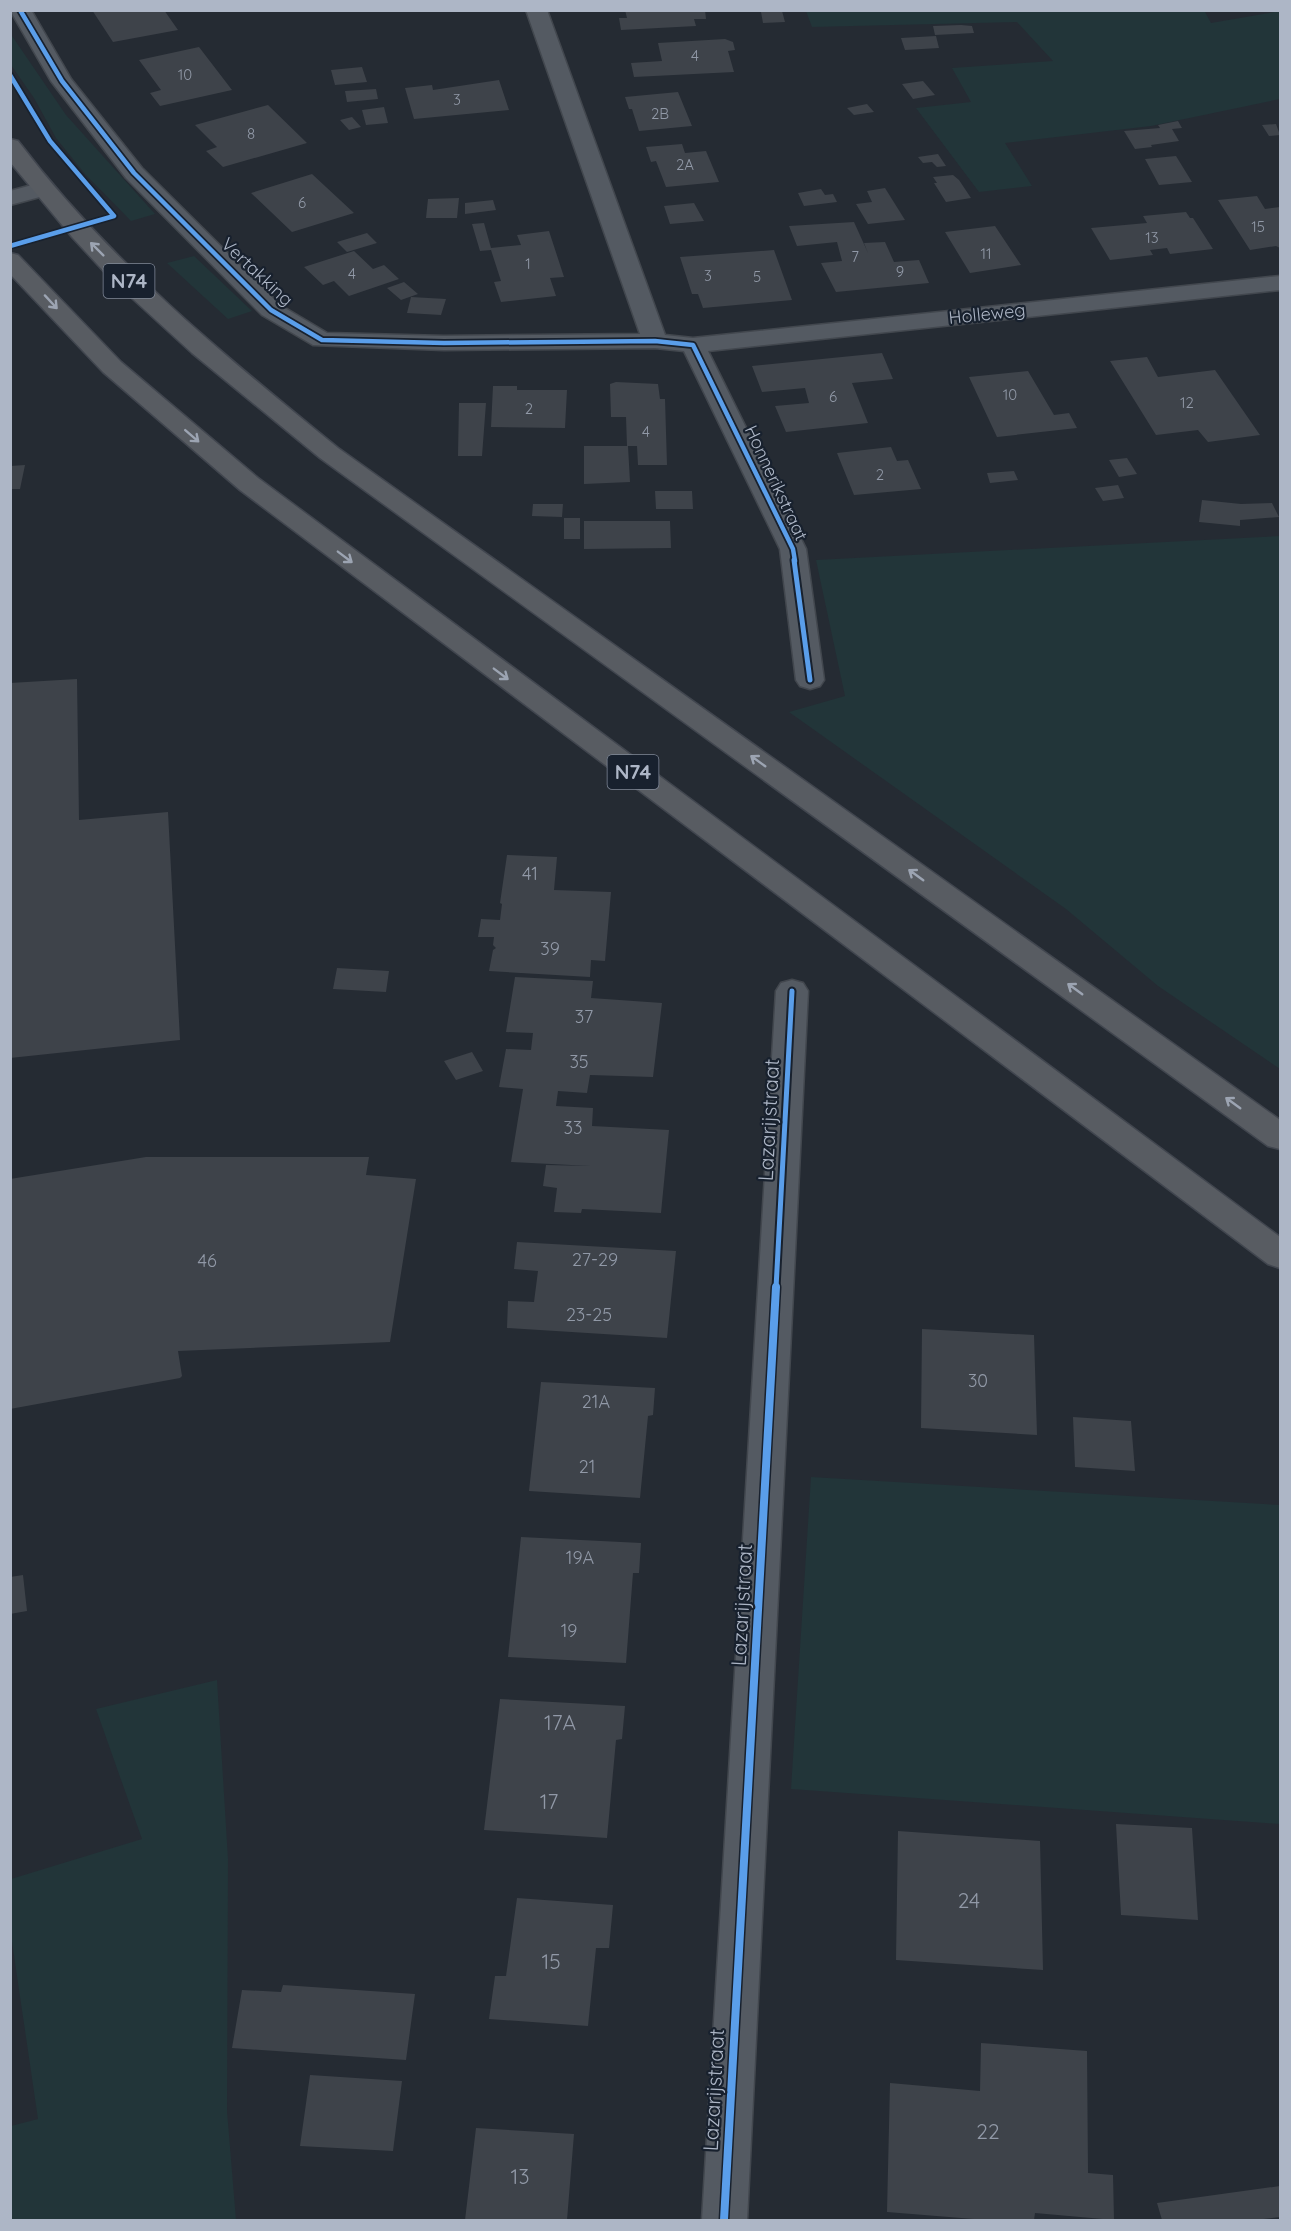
<svg xmlns="http://www.w3.org/2000/svg" width="1291" height="2231" font-family="Quicksand,sans-serif">
  <rect width="100%" height="100%" fill="#252b33"/>
  <!-- green -->
  <path fill="#223539" d="M1204,10L1211,23L1280,11V99L1151,126L1005,143L1032,186L979,192L916,108L971,102L952,68L1053,61L1017,22L812,27L806,11Z
    M10,33L66,115L155,214L131,221L85,174L56,138L34,98L11,65Z
    M194,256L252,311L228,319L167,263Z
    M1280,536V1069L1158,986L1066,909L789,712L845,696L816,560Z
    M811,1477L1280,1505V1824L791,1789Z
    M217,1680L228,1859L227,2111L236,2220H11V2126L38,2119L11,1935V1879L142,1839L96,1709Z"/>
  <!-- building -->
  <path fill="#3e434a" d="M92,10H164L178,30L113,42Z
    M625,10H705L706,19H694L696,26L621,30L619,18H627Z
    M782,11L785,22L763,23L761,12Z
    M961,25L972,26L974,33L935,35L933,26Z
    M936,36L939,48L905,50L901,38Z
    M725,39L733,42L735,50L728,51L734,72L634,77L631,63L662,61L658,43Z
    M199,47L232,90L160,106L150,93L161,90L139,60Z
    M362,67L367,82L335,85L331,70Z
    M499,80L509,110L414,119L405,88L432,85L433,90Z
    M923,81L935,95L913,99L902,84Z
    M376,89L378,99L347,102L345,91Z
    M678,92L692,126L639,131L632,109H629L625,97Z
    M867,104L874,112L854,115L847,108Z
    M268,105L307,143L223,167L206,151L217,147L195,125Z
    M384,107L388,123L366,125L362,110Z
    M352,117L361,127L349,130L340,120Z
    M1178,121L1182,128L1172,129L1179,141L1151,145L1152,147L1135,149L1124,131L1160,128L1158,125Z
    M1276,124L1280,135L1269,136L1262,125Z
    M682,144L685,153L706,151L719,182L666,187L656,161L651,162L646,147Z
    M938,154L946,166L937,167L932,162L923,163L918,157Z
    M1176,156L1192,182L1159,185L1145,159Z
    M312,174L354,213L292,232L251,193Z
    M953,175L959,180L971,198L946,202L934,183H937L933,177Z
    M885,188L905,220L868,224L856,204L872,202L867,191Z
    M821,189L825,195L833,194L837,202L804,206L798,193Z
    M1257,196L1265,209L1280,207V248L1276,246L1250,250L1218,200Z
    M459,198L457,218H426L428,199Z
    M493,200L496,210L465,214V203Z
    M694,203L704,221L670,224L664,206Z
    M1186,212L1190,218H1193L1213,249L1170,254L1167,248L1150,250L1153,255L1110,260L1091,228L1147,223L1143,216Z
    M854,222L868,253L864,243L885,242L894,262L919,260L929,283L836,292L821,263L842,261L837,242L797,246L789,226Z
    M484,223L491,248L521,245L517,235L549,231L564,277L550,278L556,296L501,302L494,282L501,281L491,250L480,251L472,224Z
    M995,226L1021,265L970,273L945,232Z
    M367,233L377,243L347,252L337,242Z
    M774,250L792,300L703,308L698,294H692L680,257Z
    M354,251L373,269L384,265L399,279L349,296L334,281L323,285L304,267Z
    M404,282L418,294L401,300L387,288Z
    M411,297L446,299L441,315L407,313Z
    M882,353L893,379L852,383L868,423L786,432L775,406L809,403L805,388L762,392L752,366Z
    M1147,357L1158,377L1215,370L1260,435L1208,442L1198,430L1156,435L1110,361Z
    M1028,371L1054,415L1069,413L1077,428L997,437L969,377Z
    M616,382L658,384L660,399H665L667,465H638L637,446H628L630,482L584,484V446H627L626,417H611L610,384Z
    M493,386H517V390H567L565,428L491,427Z
    M459,403H486L482,456H458Z
    M891,447L897,461L908,460L921,489L854,495L837,453Z
    M1127,458L1137,474L1119,477L1109,460Z
    M25,465L20,489H10V466Z
    M1014,471L1018,480L990,483L987,473Z
    M1118,485L1124,498L1103,501L1095,488Z
    M655,491H692L693,509H656Z
    M1202,500L1241,504L1272,503L1279,517L1240,520V526L1199,522Z
    M533,504H563L562,517L532,516Z
    M564,518H580V539H564Z
    M584,521H670L671,548L584,549Z
    M77,679L79,820L168,812L180,1040L10,1058V683Z
    M507,855L557,857L554,890L611,892L605,961L591,960L590,977L489,971L493,950L496,948L493,945L494,937H478L481,919L500,920L502,904L500,903Z
    M337,968L389,971L386,992L333,989Z
    M515,977L593,981L591,998L662,1003L653,1077L590,1075L587,1093L558,1091L556,1106L593,1108L592,1126L669,1130L661,1213L582,1209L581,1213L554,1212L557,1188L543,1186L546,1165L591,1166L511,1162L523,1089L499,1087L506,1049L531,1050L533,1033L506,1032Z
    M472,1052L483,1071L456,1080L444,1061Z
    M146,1157H369L366,1175L416,1179L390,1342L178,1351L182,1376L180,1378L10,1409V1179Z
    M517,1242L676,1251L667,1338L507,1328L508,1301L534,1302L538,1271L514,1269Z
    M922,1329L1034,1335L1037,1435L921,1428Z
    M541,1382L655,1388L653,1415L648,1416L640,1498L529,1491Z
    M1073,1417L1131,1421L1135,1471L1075,1467Z
    M521,1537L641,1543L639,1573H633L626,1663L508,1657Z
    M23,1575L27,1611L10,1614V1577Z
    M500,1699L625,1706L622,1739L616,1740L607,1838L484,1830Z
    M1116,1824L1192,1828L1198,1920L1121,1915Z
    M898,1831L1040,1841L1043,1970L896,1960Z
    M517,1898L613,1905L609,1948H596L588,2026L489,2019L495,1976H506Z
    M283,1985L415,1994L406,2060L232,2048L242,1990L281,1992Z
    M981,2043L1087,2051L1088,2173L1113,2175L1114,2220L1035,2213L1034,2220H986L887,2212L890,2083L980,2091Z
    M310,2075L402,2081L393,2151L300,2146Z
    M476,2128L574,2134L567,2220H465Z
    M1280,2186V2217L1255,2220H1162L1157,2203Z"/>
  <g fill="none" stroke-linecap="round" stroke-linejoin="round">
    <!-- minor casing -->
    <g stroke="#42474e" stroke-width="3">
      <path id="minor" d="M10,10H31L71,79L142,168L280,305L327,333L444,336L640,334L526,10H547L665,335L693,338L1280,276V290L708,351L806,549L824,680L820,686L810,689L800,686L796,680L780,549L684,351L655,348L444,350L313,345L262,315L126,178L51,81Z
        M792,980L803,983L808,991L747,2220H702L776,991L781,983Z"/>
    </g>
    <!-- tertiary casing -->
    <g stroke="#42474e" stroke-width="3">
      <path id="tertiary" d="M43,182L51,184L54,189L51,194L10,205V191Z"/>
    </g>
    <!-- trunk casing -->
    <g stroke="#41464f" stroke-width="3">
      <path id="trunk" d="M10,139L18,141C110,262 221,353 338,448L1280,1120V1149L1268,1146L320,458L192,353L110,278L72,237L10,162Z
        M10,253L18,255L121,362L258,478L1280,1237V1268L1268,1264L240,490L103,372L10,274Z"/>
    </g>
    <!-- minor -->
    <use href="#minor" fill="#545a62" fill-rule="evenodd"/>
    <!-- tertiary -->
    <use href="#tertiary" fill="#545a62" fill-rule="evenodd"/>
    <!-- trunk -->
    <use href="#trunk" fill="#585c62" fill-rule="evenodd"/>
    <!-- cycleway-far2 casing -->
    <g stroke="#18212e" stroke-width="8">
      <path id="cycleway-far2" d="M20,10L62,81L134,173L271,310L322,340L444,343L655,341L693,345L793,549L795,561
        M10,75L50,141L114,216L10,246"/>
    </g>
    <!-- cycleway-far1 casing -->
    <g stroke="#18212e" stroke-width="9">
      <path id="cycleway-far1" d="M794,560L810,680
        M776,1288L792,991"/>
    </g>
    <!-- cycleway casing -->
    <g stroke="#18212e" stroke-width="11">
      <path id="cycleway" d="M724,2220L776,1287"/>
    </g>
    <!-- cycleway-far2 -->
    <use href="#cycleway-far2" stroke="#5a9eea" stroke-width="4.5"/>
    <!-- cycleway-far1 -->
    <use href="#cycleway-far1" stroke="#5a9eea" stroke-width="5"/>
    <!-- cycleway -->
    <use href="#cycleway" stroke="#5a9eea" stroke-width="8"/>
  </g>
  <!-- one-way arrows -->
  <defs><path id="oneway-shaft" d="M-6 0H5M1.5-3L5.5 0L1.5 3" fill="none" stroke-width="1.6" stroke-linecap="round" stroke-linejoin="round" transform="scale(1.5)"/></defs>
  <g stroke="#9ca4b2">
    <use href="#oneway-shaft" transform="translate(97 249) rotate(-135)"/>
    <use href="#oneway-shaft" transform="translate(51 302) rotate(47)"/>
    <use href="#oneway-shaft" transform="translate(192 436) rotate(41)"/>
    <use href="#oneway-shaft" transform="translate(345 557) rotate(37)"/>
    <use href="#oneway-shaft" transform="translate(501 674) rotate(37)"/>
    <use href="#oneway-shaft" transform="translate(758 761) rotate(-144)"/>
    <use href="#oneway-shaft" transform="translate(916 875) rotate(-144)"/>
    <use href="#oneway-shaft" transform="translate(1075 989) rotate(-144)"/>
    <use href="#oneway-shaft" transform="translate(1233 1103) rotate(-144)"/>
  </g>
  <g text-anchor="middle" stroke-width="4.5" stroke-linejoin="round" paint-order="stroke">
    <!-- far-number labels -->
    <g font-size="15" fill="#9199a7">
      <text x="695" y="61">4</text>
      <text x="185" y="80">10</text>
      <text x="457" y="105">3</text>
      <text x="660" y="119">2B</text>
      <text x="251" y="139">8</text>
      <text x="685" y="170">2A</text>
      <text x="302" y="208">6</text>
      <text x="1258" y="232">15</text>
      <text x="1152" y="243">13</text>
      <text x="986" y="259">11</text>
      <text x="855" y="262">7</text>
      <text x="528" y="269">1</text>
      <text x="900" y="277">9</text>
      <text x="352" y="279">4</text>
      <text x="708" y="281">3</text>
      <text x="757" y="282">5</text>
      <text x="1010" y="400">10</text>
      <text x="833" y="402">6</text>
      <text x="1187" y="408">12</text>
      <text x="529" y="414">2</text>
      <text x="646" y="437">4</text>
      <text x="880" y="480">2</text>
    </g>
    <!-- far-street labels -->
    <g font-size="18" fill="#adb6c6" stroke="#18212e">
      <text transform="translate(257 272) rotate(43)" y="6">Vertakking</text>
      <text transform="translate(987 314) rotate(-6)" y="6">Holleweg</text>
      <text transform="translate(776 483) rotate(65)" y="6">Honnerikstraat</text>
    </g>
    <!-- number labels -->
    <g font-size="18" fill="#9199a7">
      <text x="530" y="880">41</text>
      <text x="550" y="955">39</text>
      <text x="584" y="1023">37</text>
      <text x="579" y="1068">35</text>
      <text x="573" y="1134">33</text>
      <text x="595" y="1266">27-29</text>
      <text x="207" y="1267">46</text>
      <text x="589" y="1321">23-25</text>
      <text x="978" y="1387">30</text>
      <text x="596" y="1408">21A</text>
      <text x="587" y="1473">21</text>
      <text x="580" y="1564">19A</text>
      <text x="569" y="1637">19</text>
    </g>
    <!-- shield labels -->
    <g fill="#18212e" stroke="#808998" stroke-width="1.5">
      <rect x="103.5" y="264" width="51" height="34" rx="4.5"/>
      <rect x="607.5" y="755" width="51" height="34" rx="4.5"/>
    </g>
    <g font-size="20" font-weight="bold" fill="#adb6c6">
      <text x="129" y="288">N74</text>
      <text x="633" y="779">N74</text>
    </g>
    <!-- street labels -->
    <g font-size="21" fill="#adb6c6" stroke="#18212e">
      <text transform="translate(769 1120) rotate(-87)" y="7">Lazarijstraat</text>
      <text transform="translate(742 1605) rotate(-87)" y="7">Lazarijstraat</text>
      <text transform="translate(714 2090) rotate(-87)" y="7">Lazarijstraat</text>
    </g>
    <!-- near-number labels -->
    <g font-size="21" fill="#9199a7">
      <text x="560" y="1730">17A</text>
      <text x="549" y="1809">17</text>
      <text x="969" y="1908">24</text>
      <text x="551" y="1969">15</text>
      <text x="988" y="2139">22</text>
      <text x="520" y="2184">13</text>
    </g>
  </g>
  <!-- border -->
  <rect width="1291" height="2231" fill="none" stroke="#adb6c6" stroke-width="24"/>
</svg>
